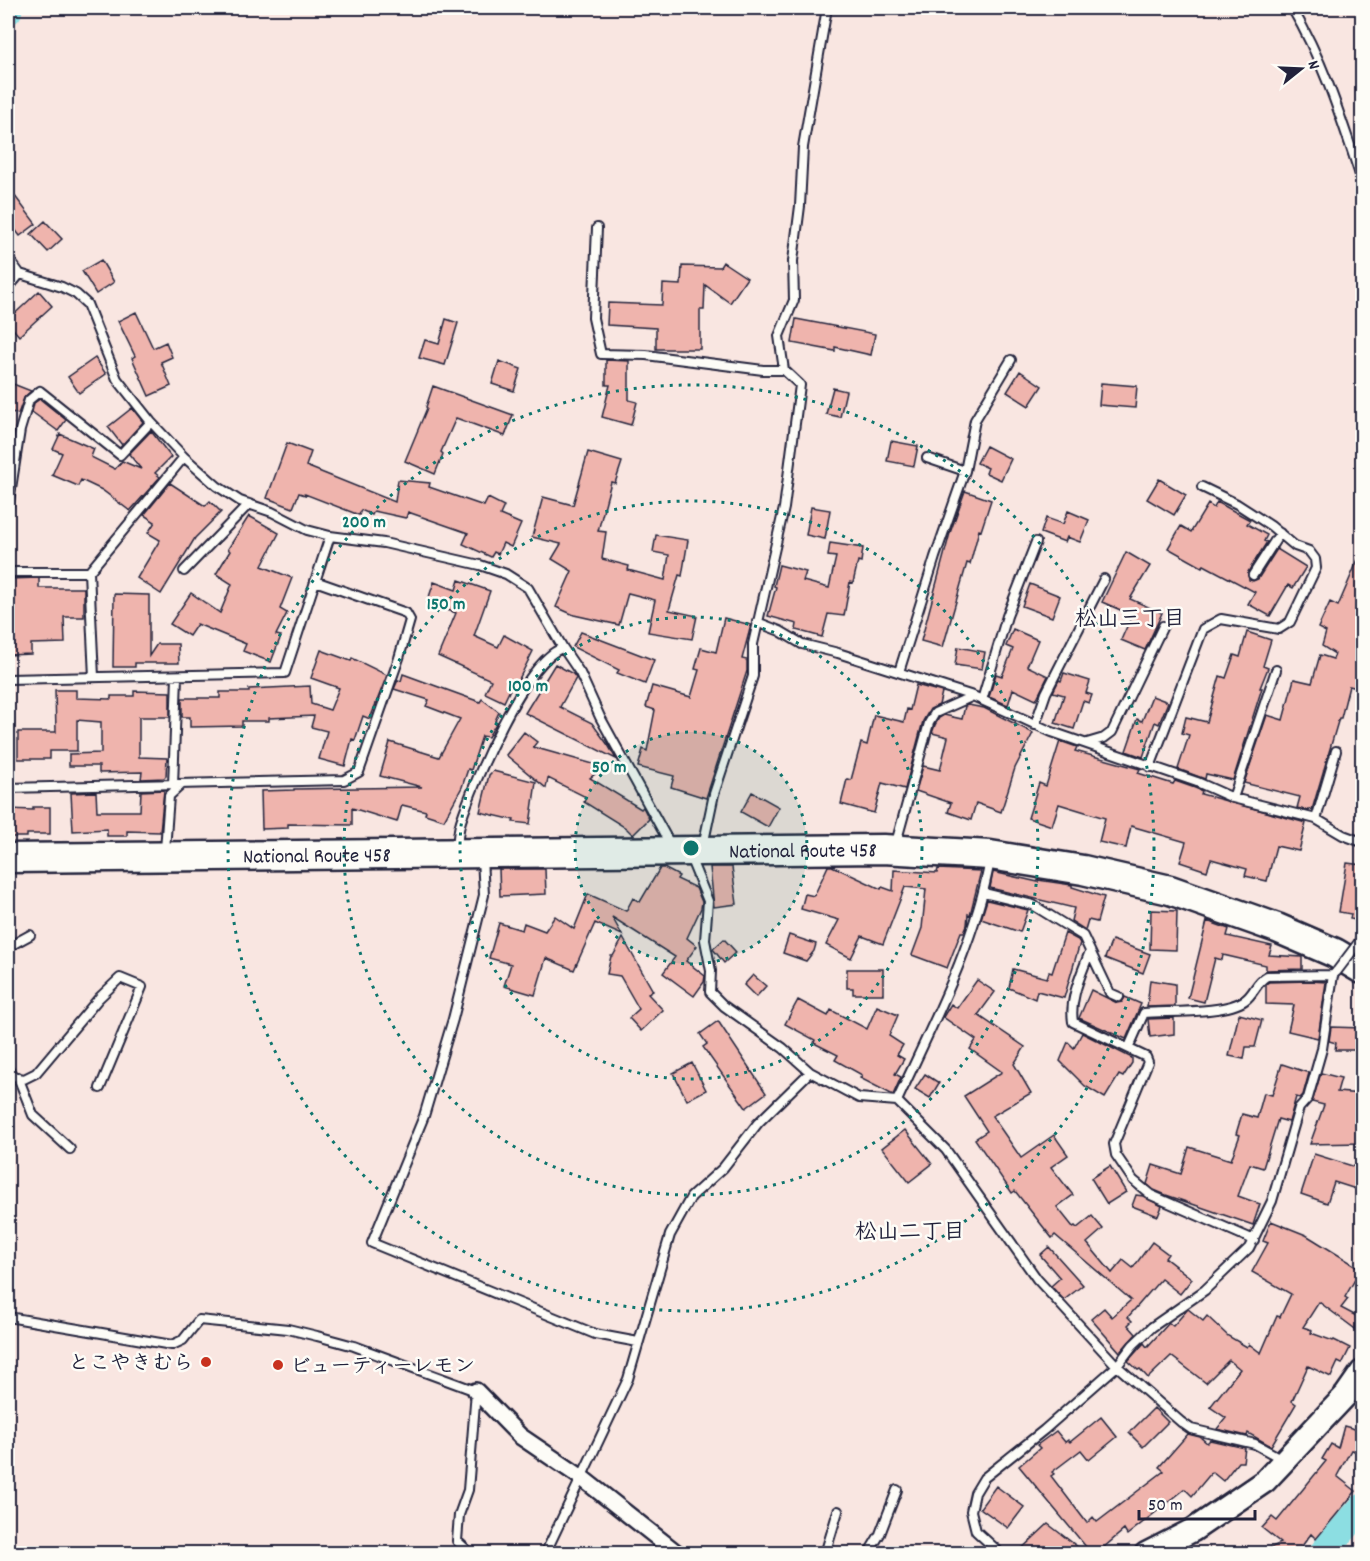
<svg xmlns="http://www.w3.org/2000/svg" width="1370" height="1561" font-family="Dekko,'Klee One',sans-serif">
  <rect width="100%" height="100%" fill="#f9e6e1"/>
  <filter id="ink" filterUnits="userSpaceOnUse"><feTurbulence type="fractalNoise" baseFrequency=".0167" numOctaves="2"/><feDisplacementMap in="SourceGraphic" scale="12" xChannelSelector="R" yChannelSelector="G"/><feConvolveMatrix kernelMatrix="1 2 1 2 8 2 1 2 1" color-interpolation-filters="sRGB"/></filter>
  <g filter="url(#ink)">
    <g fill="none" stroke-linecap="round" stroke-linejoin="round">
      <!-- river -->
      <path stroke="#8cdee2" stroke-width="28" d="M8,11V8
        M1322,1554L1362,1508"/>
    </g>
    <!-- building -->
    <path fill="#efb4ad" stroke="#22223b" stroke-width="1.5" d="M8,187L36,224L20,236L8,220Z
      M45,221L62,239L48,252L31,234Z
      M101,260L114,282L96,294L82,271Z
      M723,262L747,278L730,303L705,285L704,310H700V349H656V328L607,325L608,303L662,305L663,284L681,285L682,266L720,267Z
      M39,291L52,306L19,336L8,323V320Z
      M136,312L153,348L166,342L172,357L161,362L171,386L149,396L132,358L135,356L118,321Z
      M446,319L458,323L445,365L419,358L425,340L439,344Z
      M796,319L875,334L871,355L835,347V351L792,343Z
      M95,358L106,374L79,393L68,377Z
      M606,360L629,361V400L637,402L631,425L602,417L610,385H606Z
      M499,361L521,369L514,391L492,384Z
      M1020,371L1042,386L1029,406L1007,392Z
      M8,382L31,391L24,398L18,414L8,411Z
      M1101,383L1137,386L1135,408L1099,405Z
      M433,386L513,415L505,436L456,418L441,452L443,454L435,474L405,461L427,408L426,407Z
      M833,388L846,391L840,417L826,414Z
      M40,399L66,420L58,431L32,412L34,403Z
      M132,408L143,422L122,445L108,427Z
      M151,431L171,457L155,473L160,477L130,511L102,490L81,480L78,486L52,475L62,453L53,449L60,434L94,449L91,457L115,469L122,461L141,469L129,454Z
      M891,441L918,446L914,466L887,461Z
      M287,443L311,452L306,466L395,502L398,480L430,483L429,487L484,506L488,498L504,506L500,515L521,524L511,547L503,543L498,554L494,552L491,557L463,544L468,533L408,512L406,518L374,511L372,515L361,510L359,515L305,494V495L299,493L293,508L267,498Z
      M986,446L1011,459L1001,480L986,473L988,468L977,463Z
      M588,452L622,462L615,483L611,482L598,531L606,532L602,559L629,566L628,570L665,580L669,555L653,552L656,535L688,540L682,576L679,575L669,610L697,616L692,639L648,632L655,600L628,593L619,625L574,615L556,607L572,571L552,559L561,544L532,537L543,497L573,505Z
      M1159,479L1186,495L1174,515L1147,499Z
      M170,483L205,506L210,501L221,512L195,538L161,594L137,578L160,540L148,533L155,522L144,515Z
      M965,491L991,500L981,531L979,530L970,564L967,563L943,647L921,641L950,533Z
      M1217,502L1250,520L1247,524L1267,535L1264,541L1267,542L1248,572L1249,580L1253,581L1258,579L1277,549L1306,567L1293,588L1288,585L1270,616L1248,604L1255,592L1204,565L1202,567L1168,548L1181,526L1191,532L1208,504L1214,508Z
      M811,507L830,510L825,539L806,535Z
      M1068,511L1089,520L1080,542L1067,537L1065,542L1041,533L1046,518L1063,524Z
      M249,516L279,533L262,566L292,578L280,609L287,613L276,635L281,636L271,662L243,651L246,644L197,624L189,636L170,624L191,593L220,613L232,584L216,574L230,551L228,549Z
      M830,543L863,548L861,562L858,561L853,583L850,582L844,616L828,614L822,637L796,630L797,624L768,616L776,587L774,586L779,565L806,572L803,581L829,588L836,557L828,556Z
      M1362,550V689L1349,686L1341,718H1339L1312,810L1309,809V811L1297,808L1300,797L1244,783L1267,715L1283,720L1294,679L1312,683L1320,655L1333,659L1335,654L1322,646L1326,632L1318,628L1330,602L1338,606Z
      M1126,552L1150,566L1130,599L1162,613L1145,650L1121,640L1132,615L1102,602Z
      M39,578V588H84V617H64L65,643L31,644V654L8,655V579Z
      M459,580L490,591L474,636L498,647L504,635L533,651L516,685L513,683L504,702L485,693L491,680L438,656L456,613L427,603L434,582L456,590Z
      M1030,584L1060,596L1052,617L1022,606Z
      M114,594L149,595V656L157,644H178L179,663H135V667H113Z
      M724,618L751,625L742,659L747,660V671L706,798L671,787L674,776L638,767L643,749L647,751L655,710L646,707L652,686L691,697L699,670L695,669L701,648L716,652Z
      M1013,629L1038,640L1027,666L1048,676L1036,700L1013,689L1008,705L989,697L996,674L1002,676L1013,649L1006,646Z
      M581,632L654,660L645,684L617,673L619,670L573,647Z
      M1247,632L1271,640L1263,666L1268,668L1260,688H1262L1233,780L1206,774L1205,779L1178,769L1189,735L1182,733L1186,717L1207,722L1220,676L1226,678L1234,655L1240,657Z
      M958,647L985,652L982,669L955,665Z
      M321,650L351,661L352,658L387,675L370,719L363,716L355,740L352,739L345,766L319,759L327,731L311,727L314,716L269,718V721H242V726L190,727V717H182V698H220V692H249V689L310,686L311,704L330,710L339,688L311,678Z
      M555,664L573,674L576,678L560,707L592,723L608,745L616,759L525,713Z
      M1064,673L1090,681L1086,693L1092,695L1089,703L1083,701L1074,729L1055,723L1064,695L1053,692L1059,680L1061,681Z
      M403,674L480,702L482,699L499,712L495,721L497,722L488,737L482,736L471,770L468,769L462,787L444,820L425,814L426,811L402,805L397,822L352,808V825L288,824V828L262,829L261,791L294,790V789L422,787L380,776L390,742L439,757L460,719L426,706L429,700L394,689L398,680L401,681Z
      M916,685L942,692L939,705L930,709L923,721L905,789L882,783L874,813L841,804L847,779L851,780L861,743L867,745L874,715L904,722L907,709L910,710Z
      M55,690H76V698L111,699V696H134V691L170,692V717H139V757L167,758L166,776L164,778L141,779L142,772L99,773V766H69V754L101,753V722L77,720V751H50V759H18V732H56Z
      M1152,696L1168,702L1159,724L1155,722L1143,757L1126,751L1137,719L1142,721Z
      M968,705L984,708L1033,733L1015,768L1001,812L976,803L971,820L948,812L951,803L916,791L923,766L940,770L948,737L932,733L935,725L939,718L944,715L962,719L965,706Z
      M524,732L537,742L533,747L604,767L590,778L641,809L643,807L649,819L633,835L626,828L584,802L586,797L548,778L546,788L506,755Z
      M1060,741L1077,747L1075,751L1140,769L1138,773L1173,784L1175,781L1195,788L1202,791L1201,794L1306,823L1299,851L1276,846L1267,881L1245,876L1247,869L1211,859L1207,871L1180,862L1186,842L1131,826L1126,848L1099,842L1105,818L1059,804L1052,826L1028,818L1039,783L1046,786Z
      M493,771L536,782L530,824L513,822L514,820L480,812L489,775Z
      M164,790L160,832L127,831V836H107V829L73,831L71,793L96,792L97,811H140L141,791Z
      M752,792L779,807L768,827L741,812Z
      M33,807H50V834H27V837H8V809L33,810Z
      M1347,863L1362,865V921L1350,919L1351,914L1339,912Z
      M828,866H832L881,889L882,887L893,891L894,870L937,873L938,869L981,871L970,915L968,914L967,925L964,932H961L947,968L912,955L922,928L926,889L905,887L883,944L862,936L851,958L826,945L839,920L801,909L805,894L814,896Z
      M710,867H732L737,904L714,907Z
      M660,868H664L679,876L677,879L696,888L702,902L701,908L687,938L697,946L686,961L705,976L704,982L694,996L663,973L675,957L612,917L622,935L595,923L574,970L546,958L535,995L504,986L511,964L489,958L499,923L522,930L524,923L545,931L555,916L574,929L588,894L626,911L633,898L640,902Z
      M499,869H545L546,894L500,896Z
      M993,872L1038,882V880L1072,885V887L1104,897L1097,922L1088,920L1085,930L1071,921L1074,908L990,888Z
      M987,900L1028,910L1020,932L981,919Z
      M1151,910L1177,911L1176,950L1150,949Z
      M1207,921L1229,929L1227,936L1272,946L1269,955L1302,957V969L1266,970V965L1223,955L1222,960L1215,958L1204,1002L1188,998Z
      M1065,933L1078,940L1080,943L1064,998L1037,991L1035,999L1009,988L1013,969L1047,978L1049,972L1052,973Z
      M789,935L816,944L814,951L806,961L783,953Z
      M623,938L653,991L648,994L663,1010L641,1031L629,1018L639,1009L620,976L607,974L611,956H613Z
      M724,939L736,952L724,963L713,949Z
      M1112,940L1150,954L1143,973L1105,958Z
      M847,969H883V994H853V988H847Z
      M753,975L766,986L756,997L744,985Z
      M977,980L995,992L978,1015L1025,1047L1014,1064L1031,1093L992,1116L1021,1158L1054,1135L1068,1155L1051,1167L1073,1195L1057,1207L1073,1227L1075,1226L1077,1228L1092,1216L1103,1229L1087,1243L1112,1273L1123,1260L1133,1268L1152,1242L1168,1254L1165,1258L1192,1279L1180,1294L1161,1279L1128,1317L1132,1321L1128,1325L1136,1334L1120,1352L1091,1319L1104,1308L1112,1317L1131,1300L1055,1235L1052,1238L1015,1191L1012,1193L975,1139L987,1131L964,1096L1002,1072L970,1049L976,1040L943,1017L951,1004L957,1008Z
      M1150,980L1175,984V1006L1147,1007Z
      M1310,981L1326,982L1318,1038L1288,1031L1294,1005L1266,1004V984L1269,982Z
      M1091,990L1117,1003L1122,1002L1125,997L1141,1004L1126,1039L1079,1018Z
      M798,1000L828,1016L831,1010L867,1029L877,1006L898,1015L889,1036L903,1045L897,1055L904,1059L895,1074L901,1077L893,1095L860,1078L862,1075L835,1060L838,1055L814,1043L815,1040L785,1024Z
      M1239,1014L1262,1020L1255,1047H1246L1244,1059L1229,1056Z
      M1174,1018V1034L1150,1037L1148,1019Z
      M718,1021L766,1093L746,1108L703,1047L707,1044L700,1034Z
      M1331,1027L1362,1028V1050H1335L1336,1043L1329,1041Z
      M1082,1033L1132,1058V1063L1123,1077L1119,1075L1105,1098L1085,1086L1060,1061L1068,1042L1074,1048Z
      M692,1063L706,1090L687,1100L673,1073Z
      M1282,1064L1309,1073L1303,1095L1300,1098L1296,1097L1289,1122L1278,1119L1263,1168L1250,1164L1238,1196L1260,1204L1253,1225L1166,1195L1154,1190L1147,1184L1153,1165L1181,1174L1189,1147L1231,1160L1240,1135L1236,1134L1242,1114L1257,1118L1264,1093L1272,1095Z
      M1321,1073L1341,1078L1337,1092L1362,1094V1143L1310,1144L1324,1105L1312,1102Z
      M925,1074L939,1083L930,1098L915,1089Z
      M905,1130L932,1164L909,1182L882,1148Z
      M1314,1154L1362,1169V1191L1334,1182L1327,1203L1301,1194Z
      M1110,1166L1126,1192L1107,1204L1091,1178Z
      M1136,1195L1143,1196L1162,1206L1158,1216L1132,1206Z
      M1271,1221L1306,1235L1361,1269L1345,1297L1348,1299L1341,1308L1362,1319V1334L1319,1302L1303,1327L1312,1330L1311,1333L1333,1341L1334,1340L1350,1348L1342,1364L1338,1362L1331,1377L1308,1366L1292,1401L1296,1404L1271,1446L1248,1433L1247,1436L1217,1429L1226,1418L1210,1407L1240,1369L1229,1360L1206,1383L1171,1356L1148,1378L1140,1369L1138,1370L1128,1361L1144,1343L1147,1347L1169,1323L1173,1326L1188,1309L1203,1321L1207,1316L1228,1336L1247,1347L1249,1344L1261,1353L1277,1316L1280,1317L1291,1294L1252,1272L1268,1243L1263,1241Z
      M1049,1247L1083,1285L1064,1300L1051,1286L1060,1278L1040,1255Z
      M1154,1408L1168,1422L1143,1447L1129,1433Z
      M1101,1417L1117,1437L1089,1460L1081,1450L1052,1472L1054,1474L1051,1476L1087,1523L1093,1517L1097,1522L1164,1471L1159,1467L1188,1434L1200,1437L1207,1443L1210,1440L1245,1448L1243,1462H1238L1223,1481L1212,1472L1192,1496L1185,1489L1127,1535L1124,1530L1096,1554H1092L1019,1466L1040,1448L1037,1445L1056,1431L1065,1442L1068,1440L1070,1442Z
      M1344,1426L1362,1431V1453L1351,1450L1337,1476L1356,1491L1316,1539L1311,1534L1296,1554H1257L1281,1543L1262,1528L1272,1517L1277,1521L1326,1461L1322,1459L1331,1444L1338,1448Z
      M996,1486L1024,1507L1008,1528L980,1508Z
      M1048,1524L1087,1554H1016Z"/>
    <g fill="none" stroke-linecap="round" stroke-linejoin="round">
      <!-- lane casing -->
      <g stroke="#22223b" stroke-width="12">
        <path id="lane" d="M1292,8C1324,62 1342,121 1362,181
          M597,228L593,318L601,354L646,355L763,370H784
          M8,258L20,274L62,287L76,294L87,304L117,379L151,422L184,457L217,486L240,501L272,512L307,530L330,536L384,543L480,565L506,574L528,588L563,648L580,673L600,717L670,844
          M8,288L20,274
          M927,458L965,471
          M8,508L20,430L29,400L40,391L120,455L151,422
          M184,571L249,504
          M8,572H89
          M1253,575L1280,533
          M757,622L780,631L802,644L838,653L973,696L1052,732L1197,782L1233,798L1316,819L1343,835L1362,842
          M899,672L935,557L965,471L975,420L1011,360
          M94,677L89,572L184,457
          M8,679L285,673L330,536
          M982,700L1007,616L1036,542
          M1035,725L1046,693L1104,579
          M1087,743L1104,738L1112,732L1163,626
          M1150,767L1203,629L1221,619L1279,629L1290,622L1316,568L1315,559L1309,551L1295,546L1271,526L1237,504L1202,487
          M173,785L177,677
          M8,788L344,780L359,772L399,658L410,620L406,613L315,581
          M1233,798L1276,670
          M1316,819L1336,751
          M896,843L929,723L935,713L973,696
          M703,846L714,794L753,676V644L784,508L800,385L784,370L779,336L794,300L793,261L800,206L803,147L827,8
          M457,849C458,840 458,830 461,821C473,784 526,658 563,648
          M165,850L169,796L181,785
          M690,857L708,901L705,940L711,971L710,992L724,1006L783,1048L810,1072L859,1098L897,1101L946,1150L1037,1279L1117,1366L1181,1422L1191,1429L1255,1444L1282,1459
          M482,858L484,895L453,1019L424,1116L372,1243L595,1334L638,1342
          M984,893L1033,905L1083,936L1110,993L1119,997
          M8,947L30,935
          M1090,951C1082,973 1069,998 1073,1022L1146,1057L1148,1062L1114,1144L1116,1155L1133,1180L1151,1195L1254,1240
          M1129,1047L1144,1013C1170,1011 1225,1014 1245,1000C1254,994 1256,982 1267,976L1333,975
          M8,1069L13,1076L24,1079L36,1073L99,998L120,978L142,987L100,1088
          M18,1077L33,1115L70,1149
          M897,1101C933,1023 975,944 990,860
          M8,1317L172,1345L183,1340L199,1320L288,1329L317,1336L354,1346L476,1391L468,1490L459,1515L457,1541L471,1554
          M545,1554L628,1379L670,1235L691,1197L723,1168L758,1123L810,1072
          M825,1554L838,1511
          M868,1554L880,1534L897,1490
          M1001,1554L976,1531L971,1511L975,1493L984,1478L1044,1430L1117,1366L1133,1345L1152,1327L1205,1290L1249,1248L1272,1201L1299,1108L1308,1098L1322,1049L1333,975L1337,971"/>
      </g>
      <!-- street casing -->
      <g stroke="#22223b" stroke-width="20">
        <path id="street" d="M476,1391L520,1436L582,1478L678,1554"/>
      </g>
      <!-- secondary casing -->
      <g stroke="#22223b" stroke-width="27">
        <path id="secondary" d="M1146,1554L1193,1530L1265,1481L1346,1395L1362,1372"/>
      </g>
      <!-- highway casing -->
      <g stroke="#22223b" stroke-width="33">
        <g id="highway">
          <path id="s1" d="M8,858L883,849L990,855L1083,870L1170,890L1277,928L1335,953L1362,969"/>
        </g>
      </g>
      <!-- lane -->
      <use href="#lane" stroke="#fdfcf7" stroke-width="8"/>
      <!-- street -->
      <use href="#street" stroke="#fdfcf7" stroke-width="15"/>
      <!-- secondary -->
      <use href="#secondary" stroke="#fdfcf7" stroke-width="22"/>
      <!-- highway -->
      <use href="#highway" stroke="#fdfcf7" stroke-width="28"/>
      <!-- lane-bridge casing -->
      <g stroke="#22223b" stroke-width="12" stroke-linecap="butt">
        <path id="lane-bridge" d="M1337,971L1362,938"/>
      </g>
      <!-- lane-bridge -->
      <use href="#lane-bridge" stroke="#fdfcf7" stroke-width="8"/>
    </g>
  </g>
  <!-- distance rings -->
  <circle cx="691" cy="848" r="116" fill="#0f766e" fill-opacity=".12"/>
  <g fill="none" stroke="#0f766e" stroke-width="3" stroke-dasharray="3 6">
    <circle cx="691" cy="848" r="116"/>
    <circle cx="691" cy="848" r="231"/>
    <circle cx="691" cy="848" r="347"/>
    <circle cx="691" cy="848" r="463"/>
  </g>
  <!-- markers -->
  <g fill="#c8321e" stroke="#fdfcf7" stroke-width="2">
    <circle cx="206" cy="1362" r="6"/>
    <circle cx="278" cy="1365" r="6"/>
  </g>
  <g text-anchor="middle" stroke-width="5" stroke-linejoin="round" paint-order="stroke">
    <!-- street labels -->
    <g font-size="21" fill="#22223b" stroke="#fdfcf7">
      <text dy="7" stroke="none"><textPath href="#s1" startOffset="795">National Route 458</textPath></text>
      <text dy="7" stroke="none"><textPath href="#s1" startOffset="309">National Route 458</textPath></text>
    </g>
    <!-- poi labels -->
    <g font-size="21" font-weight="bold" fill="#22223b" stroke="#fdfcf7" text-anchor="end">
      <text x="194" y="1369">とこやきむら</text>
      <text x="290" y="1372" text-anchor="start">ビューティーレモン</text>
    </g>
    <!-- neighbourhood labels -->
    <g font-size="22" font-weight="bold" fill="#22223b" stroke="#fdfcf7">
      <text x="1130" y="625">松山三丁目</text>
      <text x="910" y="1238">松山二丁目</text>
    </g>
  </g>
  <circle cx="691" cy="848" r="9" fill="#0f766e" stroke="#fdfcf7" stroke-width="3"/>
  <g font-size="18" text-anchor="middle" font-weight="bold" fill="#0f766e" stroke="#fdfcf7" stroke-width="5" stroke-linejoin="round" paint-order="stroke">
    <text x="364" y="527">200 m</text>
    <text x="446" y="609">150 m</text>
    <text x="528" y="691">100 m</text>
    <text x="609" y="772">50 m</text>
  </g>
  <!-- margin -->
  <rect width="1370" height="1561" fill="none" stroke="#fdfcf7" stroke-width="30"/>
  <rect x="15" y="15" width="1340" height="1531" fill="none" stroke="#22223b" stroke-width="2" filter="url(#ink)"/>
  <!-- north arrow -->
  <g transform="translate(1301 69) rotate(72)" stroke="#fdfcf7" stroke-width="4.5" paint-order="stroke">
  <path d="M0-4.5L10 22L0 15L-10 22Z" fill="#22223b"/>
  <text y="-9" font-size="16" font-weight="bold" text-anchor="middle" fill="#22223b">N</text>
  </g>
  <!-- scale -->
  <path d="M1139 1510v9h116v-9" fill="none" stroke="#22223b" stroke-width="3"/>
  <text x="1148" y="1510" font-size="18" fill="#22223b" stroke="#fdfcf7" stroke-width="4.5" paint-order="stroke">50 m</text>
</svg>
